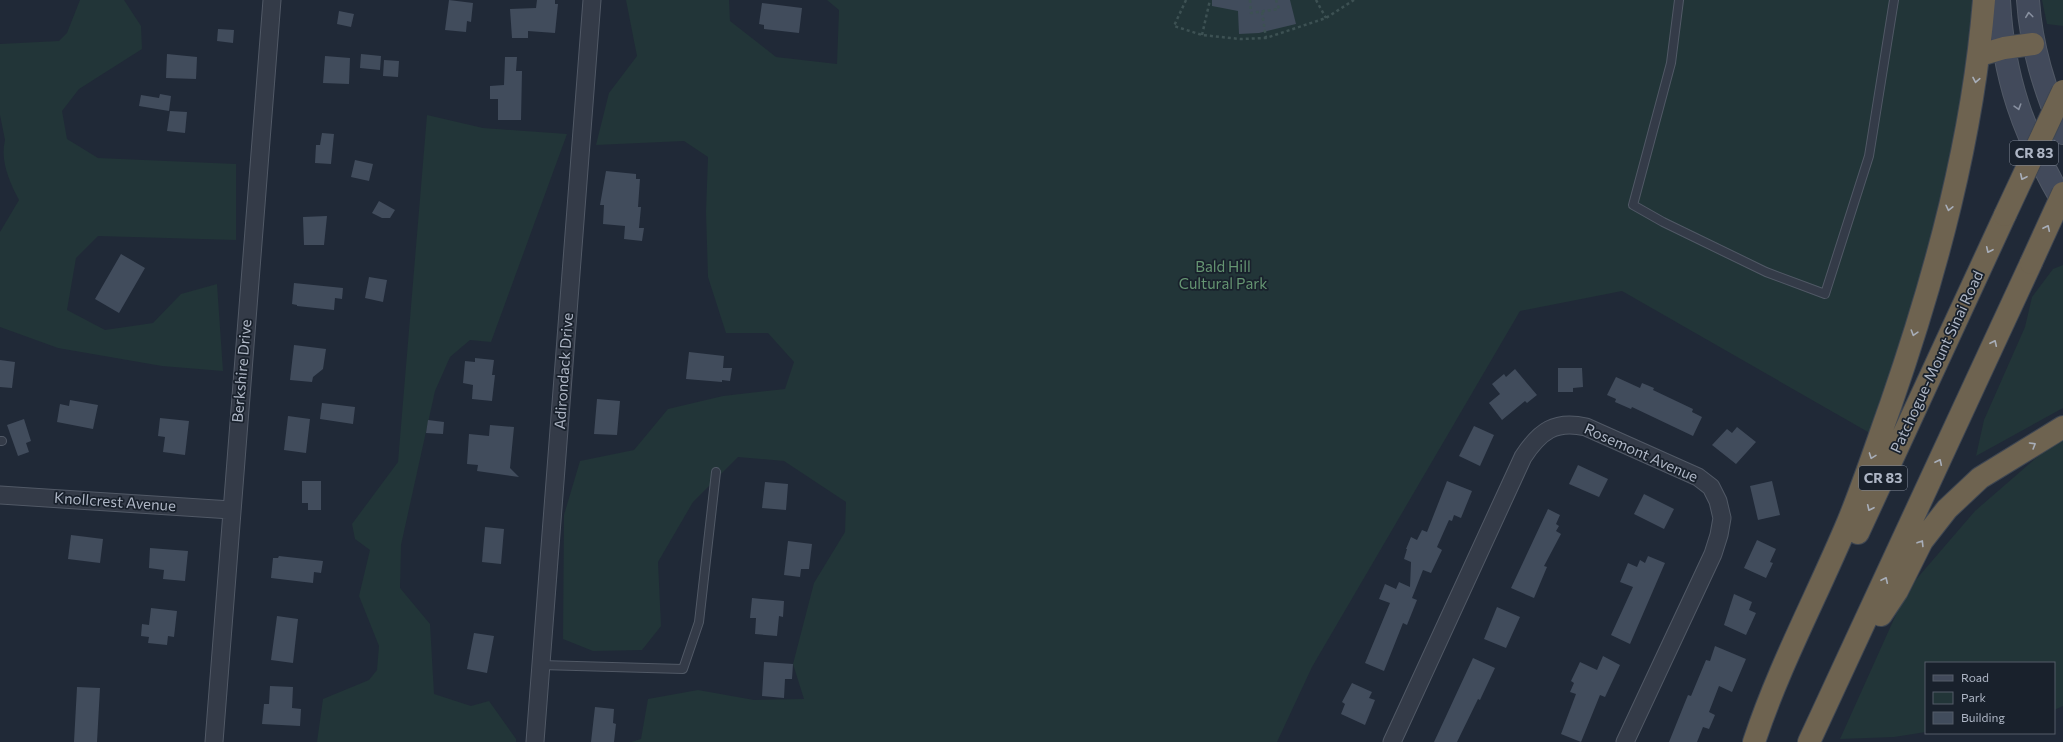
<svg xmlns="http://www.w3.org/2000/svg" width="2063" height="742" font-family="Commissioner,sans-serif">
  <rect width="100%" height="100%" fill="#202937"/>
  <!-- green -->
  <path fill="#223538" d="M80,0H124L141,26L142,49L79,89L62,111L67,139L98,158L236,164V240L98,236L76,258L67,310L105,330L153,323L181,294L217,284L223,371L162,366L58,348L0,327V232L19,200C9,181 0,160 5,140L0,115V44L59,41L67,33Z
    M626,0H729L730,21L776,57L837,64L839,10L827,0H1979L1956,155L1875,436L1622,291L1520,311L1312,667L1277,742H631L641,739L648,699L698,690L754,700L804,699L793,664L814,583L845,532L846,502L784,461L738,457L693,502L658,562L661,626L642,650L593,651L563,639L564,515L580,461L634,450L668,409L723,396L785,389L794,362L768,333H726L708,277L706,212L708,157L684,141L596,145L609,93L637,56Z
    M2042,0H2063V26L2047,24Z
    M427,115L483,128L567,134L491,342L470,340L450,357L435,391L401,545L400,588L430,624L434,694L471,706L489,701L516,739V742H317L323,699L369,680L377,670L379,646L359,596L370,550L355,539L352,524L398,462Z
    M2063,265V408L1976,456L1984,420L2025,327L2032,297L2053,269Z
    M2063,439V706L2054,710V663H1926V732L1894,737L1840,739L1907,590L1975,511L2050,446Z"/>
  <!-- building -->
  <path fill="#414c5c" d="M449,0L473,3L471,22L467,21L466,32L445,30Z
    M537,0H555V4H558L555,33L528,31V38H512L510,9L536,8Z
    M1212,0H1290L1296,24L1259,33L1239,34L1238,11L1212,6Z
    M762,3L802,8L799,33L764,29V25L759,24Z
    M339,11L354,14L351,27L337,24Z
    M218,29L234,30L233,43L217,41Z
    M167,54L197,57L196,79L166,78Z
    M361,54L381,56L380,70L360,68Z
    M325,56L350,58L349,84L323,83Z
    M505,57H517L516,71H522L521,120H498V99H490V86L504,85Z
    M384,60L399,61L398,77L383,76Z
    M160,94L171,96L169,111L139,106L141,95L159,98Z
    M170,111L187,112L185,133L167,131Z
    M322,133L334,134L331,164L315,163L316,145H320Z
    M355,160L373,164L369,181L351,177Z
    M606,171L636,174V179H640L638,207H641L639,228H644L642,241L624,239L625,226L603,224L604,205H600Z
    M379,201L395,210L390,218H382L372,213Z
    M327,216L324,245H304L303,217Z
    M121,254L145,268L119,313L95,299Z
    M369,277L387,280L383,302L365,298Z
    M294,283L343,288L342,299L335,298L334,310L297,306V305L292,304Z
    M294,345L326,349L323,369L313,377L312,382L290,380Z
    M689,352L724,356L723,368H732L730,381L722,380V382L686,379Z
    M475,358L494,360L492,375H495L492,401L472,399L473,385L463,383L465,361L475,362Z
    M0,360L15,362L12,388L0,387Z
    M1558,368H1582L1583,387L1573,388V392H1558Z
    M1515,369L1537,395L1527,403L1525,401L1502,420L1489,403L1500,394L1492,384L1504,374L1506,377Z
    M1616,377L1640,388L1642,383L1654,388L1653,390L1693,409L1692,412L1702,417L1693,436L1632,407L1631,409L1615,402L1616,399L1607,395Z
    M597,399L620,401L617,435L594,434Z
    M70,400L98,405L93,429L57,422L60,404L69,406Z
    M322,403L355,407L353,424L320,419Z
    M288,416L310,419L306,453L284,450Z
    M160,418L189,421L185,455L163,452L165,437L158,436Z
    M24,419L31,441L26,443L29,452L18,456L7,425Z
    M428,420L444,422L443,434L426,433Z
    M490,425L514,427L510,468L519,477L477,471L478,465L467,464L469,434L489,436Z
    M1474,426L1494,435L1480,466L1459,456Z
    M1737,427L1756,442L1736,464L1712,445L1727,429L1732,433Z
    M1578,465L1608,479L1599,497L1569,484Z
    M302,481H321V510H308V503H302Z
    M1447,481L1472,491L1461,518L1454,515L1452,521L1449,520L1437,547L1442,550L1431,573L1423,570L1412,598L1417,600L1407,625L1403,623L1384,671L1365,663L1390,603L1379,599L1385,584L1396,589L1399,582L1410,587L1411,562L1404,559L1407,549H1406L1411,537L1417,540L1422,530L1427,532Z
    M1772,481L1780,515L1758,520L1750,486Z
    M765,482L788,484L786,510L762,508Z
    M1644,494L1674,509L1664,529L1634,514Z
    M1548,509L1560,515L1556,524L1559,526L1556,531L1561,534L1544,566L1547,567L1534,598L1511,588Z
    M485,527L504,529L501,564L482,562Z
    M71,535L103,539L100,563L68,559Z
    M1757,540L1776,549L1770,562L1773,563L1766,578L1744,568Z
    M788,541L812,544L809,569H801L800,577L784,575Z
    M150,548L188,551L185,581L163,579L164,570L149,568Z
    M279,556L323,561L321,573L314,572L313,583L271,578L273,558H278Z
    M1648,556L1665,563L1630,644L1611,635L1633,587L1620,582L1628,563L1637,567L1640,560L1645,563Z
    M1734,594L1752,602L1749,610L1756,613L1746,635L1724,625Z
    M752,598L784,601L783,617L779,616L777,636L755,634L756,618H750Z
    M1497,607L1520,617L1506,648L1484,639Z
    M151,608L177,611L174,637L168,636L167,645L148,643L149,637L141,636L142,624L149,625Z
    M277,616L298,619L293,663L271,660Z
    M474,633L494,636L487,673L467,669Z
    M1715,646L1746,659L1732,692L1719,686L1709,712L1715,715L1709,729L1703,727L1697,742H1669L1688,695L1691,696L1706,660L1710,661Z
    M1603,656L1620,665L1605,697L1600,695L1581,742L1561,734L1576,694L1570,692L1574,683L1571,681L1580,662L1597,670Z
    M1473,658L1495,668L1480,700L1478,699L1457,742H1434Z
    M764,662L793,664L792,679H785L784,698L762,696Z
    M1352,683L1372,692L1369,698L1375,700L1365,725L1341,714L1345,704L1342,702Z
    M270,686L293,687L292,708L301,709L300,726L262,724L264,704H269Z
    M77,687L100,688L97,742H74Z
    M595,707L614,709L613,723L616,724L614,742H591Z"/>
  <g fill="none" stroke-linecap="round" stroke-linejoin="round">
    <!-- lane casing -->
    <g stroke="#515966" stroke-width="10">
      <path id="lane" d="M1679,0L1671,63L1633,205L1663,222L1766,272L1825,294L1869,156L1894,0
        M0,441H2
        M541,665L683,669L699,622L716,472"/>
    </g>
    <!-- street casing -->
    <g stroke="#515966" stroke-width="19">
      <path id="street" d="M0,495L231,510
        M214,742L272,0
        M535,742L592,0
        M1392,742L1523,457C1540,431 1555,420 1586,427L1698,477L1711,487L1718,501L1722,518L1719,535L1713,554L1625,742"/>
    </g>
    <!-- secondary casing -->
    <g stroke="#515966" stroke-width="24">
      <path id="secondary" d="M1999,0C2003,78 2024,135 2063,202
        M2028,0C2031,47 2045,90 2063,133"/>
    </g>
    <!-- highway casing -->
    <g stroke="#3e4652" stroke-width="24">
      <path id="highway" d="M1980,55L2004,48L2033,44
        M1858,533L2005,215
        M1881,615L1897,591L1922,541L1947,509L1980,478L2063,427
        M1754,742C1779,666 1817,596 1848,522C1864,483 1877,443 1891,404C1936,274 1973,138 1984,0
        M1809,742L2031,263"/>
    </g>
    <!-- path -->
    <path stroke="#3d5153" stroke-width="2.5" stroke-dasharray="3 3" stroke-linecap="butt" d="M1186,0L1174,26L1202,35L1240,39L1266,38L1326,18L1354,0
      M1250,0L1251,13L1279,9L1276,0
      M1316,0L1326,18
      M1262,12L1266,38
      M1202,35L1210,0"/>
    <!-- lane -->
    <use href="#lane" stroke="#343b48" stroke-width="8"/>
    <!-- street -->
    <use href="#street" stroke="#343b48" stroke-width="17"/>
    <!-- secondary -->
    <use href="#secondary" stroke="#424a5b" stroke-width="22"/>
    <!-- highway -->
    <use href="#highway" stroke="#6e6350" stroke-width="22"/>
    <!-- highway-bridge casing -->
    <g stroke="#3e4652" stroke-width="24" stroke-linecap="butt">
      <path id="highway-bridge" d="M2005,215L2063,91
        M2031,263L2063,193"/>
    </g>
    <!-- highway-bridge -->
    <use href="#highway-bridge" stroke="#6e6350" stroke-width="22"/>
  </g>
  <!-- one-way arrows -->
  <defs><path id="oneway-chevron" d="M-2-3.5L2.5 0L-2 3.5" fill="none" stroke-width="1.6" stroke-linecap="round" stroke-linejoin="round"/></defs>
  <g stroke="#8890a0">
    <use href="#oneway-chevron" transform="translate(2029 15) rotate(-97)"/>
    <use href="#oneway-chevron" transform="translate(2018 107) rotate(73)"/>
  </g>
  <g stroke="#a8aeb9">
    <use href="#oneway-chevron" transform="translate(1976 80) rotate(101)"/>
    <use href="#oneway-chevron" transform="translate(2023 177) rotate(115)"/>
    <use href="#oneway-chevron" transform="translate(1949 208) rotate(103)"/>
    <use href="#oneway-chevron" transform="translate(2047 228) rotate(-65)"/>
    <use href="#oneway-chevron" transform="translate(1989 250) rotate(115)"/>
    <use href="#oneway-chevron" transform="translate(1914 333) rotate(107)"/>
    <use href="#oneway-chevron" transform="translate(1994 343) rotate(-65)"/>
    <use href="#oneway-chevron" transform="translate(2033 445) rotate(-31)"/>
    <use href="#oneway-chevron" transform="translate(1872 456) rotate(110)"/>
    <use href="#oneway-chevron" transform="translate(1939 462) rotate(-65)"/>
    <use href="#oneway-chevron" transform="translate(1870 508) rotate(115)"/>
    <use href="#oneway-chevron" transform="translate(1921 543) rotate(-58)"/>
    <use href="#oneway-chevron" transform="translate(1885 580) rotate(-65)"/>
  </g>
  <g text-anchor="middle" stroke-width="3.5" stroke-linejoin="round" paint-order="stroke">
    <!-- shield labels -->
    <g fill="#19212c" stroke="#818997" stroke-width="1">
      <rect x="2010" y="141" width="48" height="24" rx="3"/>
      <rect x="1859" y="466" width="48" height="24" rx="3"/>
    </g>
    <g font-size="14" font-weight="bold" fill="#aeb6c5">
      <text x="2034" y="158">CR 83</text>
      <text x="1883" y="483">CR 83</text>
    </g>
    <!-- park labels -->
    <g font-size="15" fill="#659572" stroke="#19212c">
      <text x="1223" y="272">Bald Hill<tspan x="1223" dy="17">Cultural Park</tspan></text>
    </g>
    <!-- street labels -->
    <g font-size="15" fill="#aeb6c5" stroke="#19212c">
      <text transform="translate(1937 362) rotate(-65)" y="5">Patchogue-Mount Sinai Road</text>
      <text transform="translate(242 371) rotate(-85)" y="5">Berkshire Drive</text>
      <text transform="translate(564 371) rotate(-86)" y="5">Adirondack Drive</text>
      <text transform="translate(1641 453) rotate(24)" y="5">Rosemont Avenue</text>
      <text transform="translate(115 502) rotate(4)" y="5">Knollcrest Avenue</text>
    </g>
  </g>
  <!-- legend -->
  <rect x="1925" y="662" width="130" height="72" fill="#19212c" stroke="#555d69"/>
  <rect x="1933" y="675" width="20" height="6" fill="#424a5b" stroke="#555d69"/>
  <text x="1961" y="682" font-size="12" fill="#aeb6c5">Road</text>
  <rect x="1933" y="692" width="20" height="12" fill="#223538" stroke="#555d69"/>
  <text x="1961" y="702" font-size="12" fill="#aeb6c5">Park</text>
  <rect x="1933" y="712" width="20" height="12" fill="#414c5c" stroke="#555d69"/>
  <text x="1961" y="722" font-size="12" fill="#aeb6c5">Building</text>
</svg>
